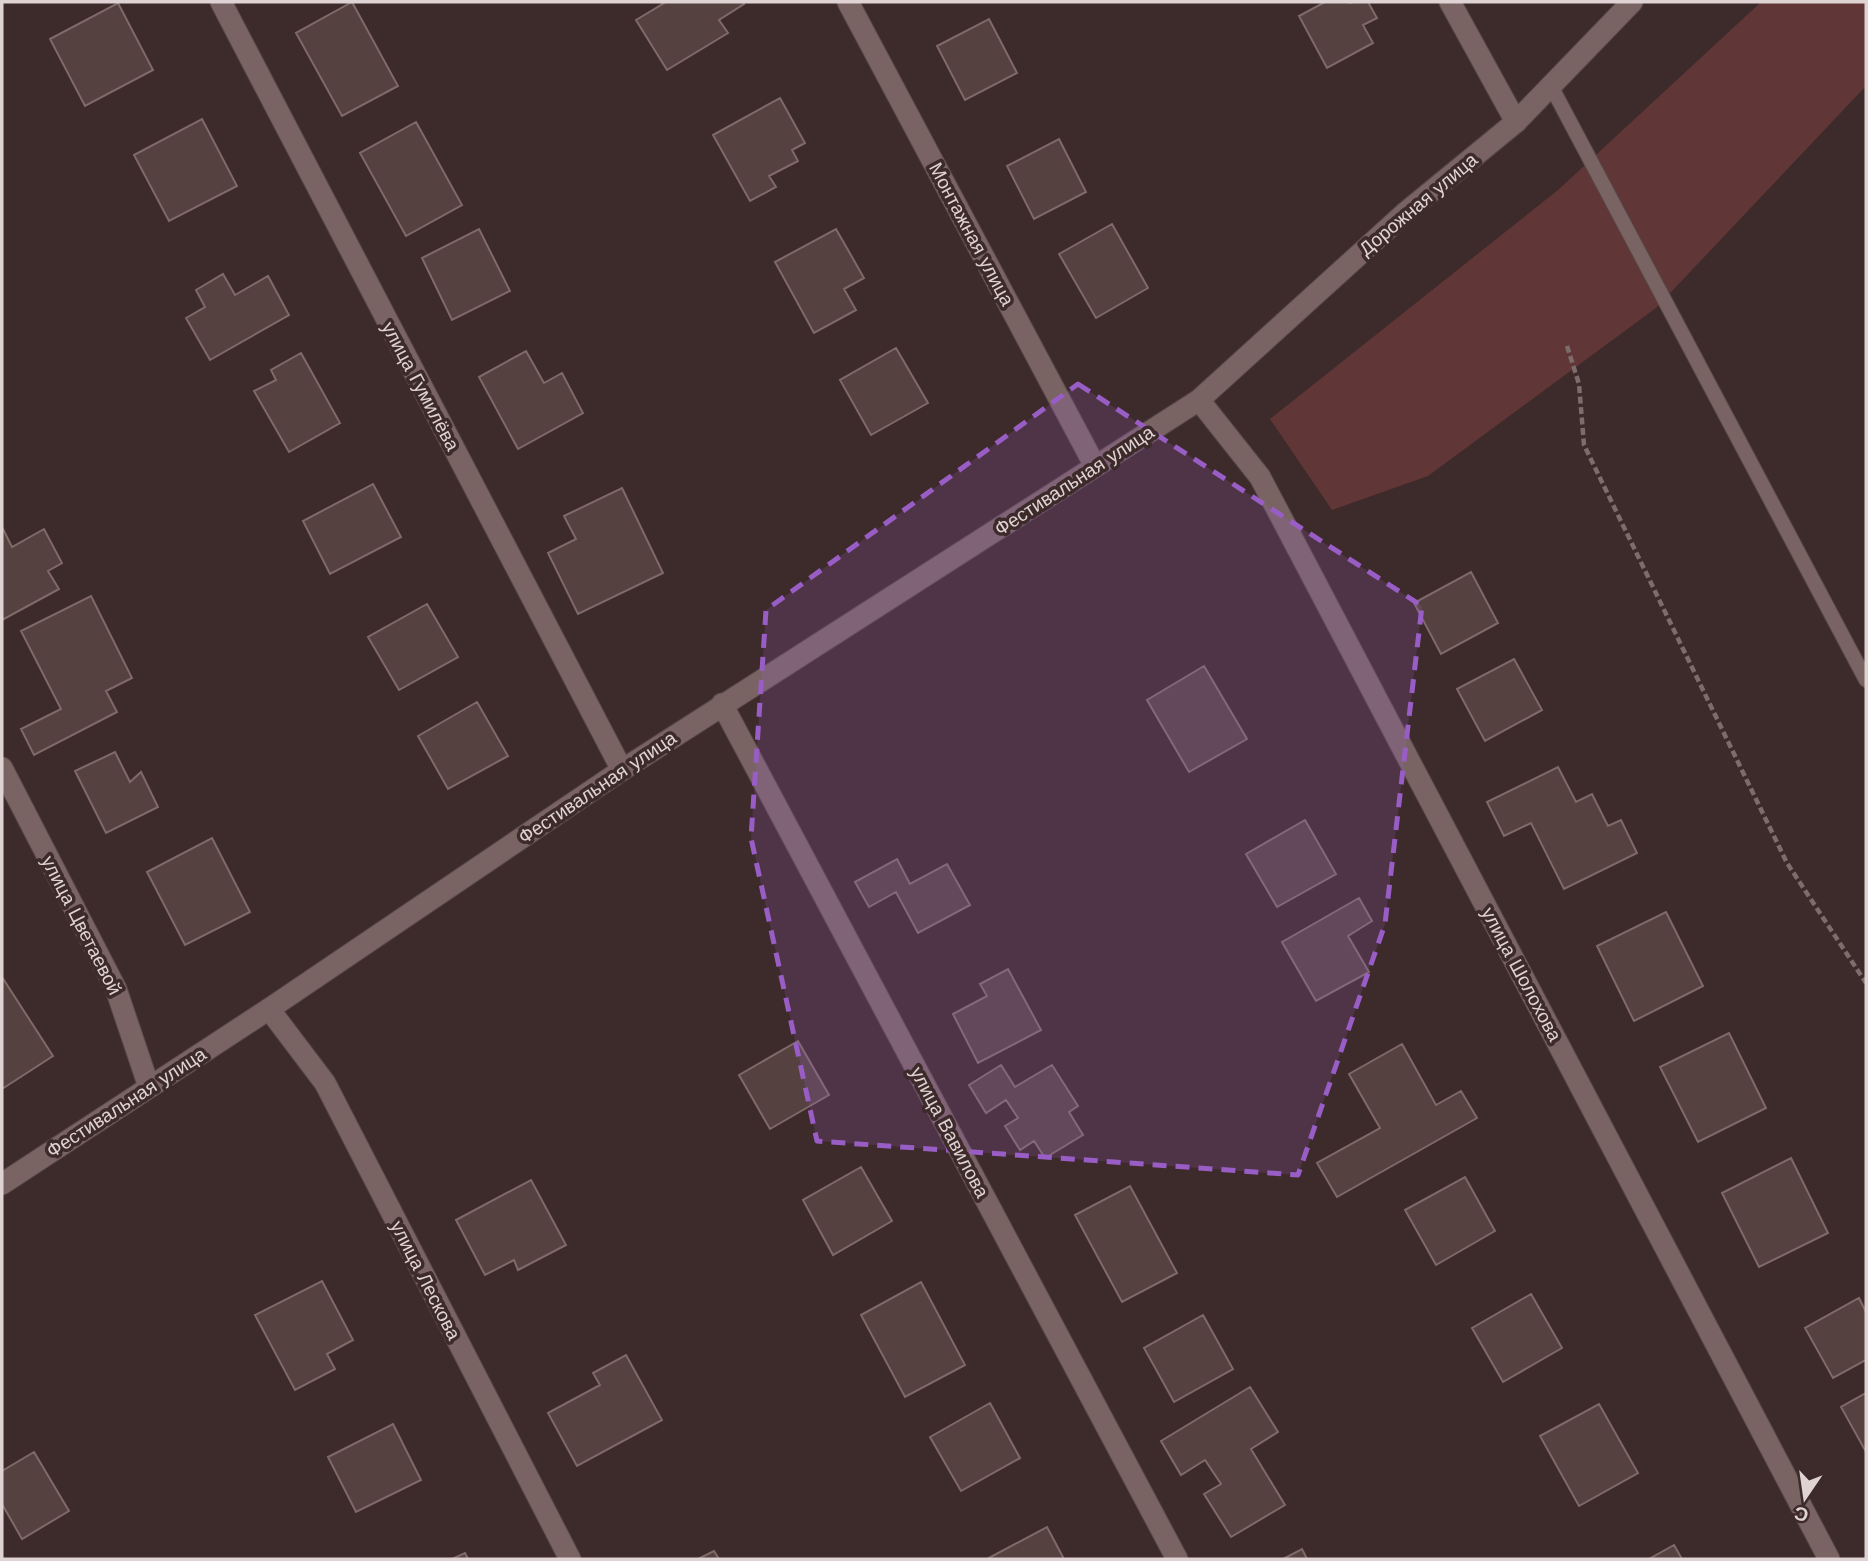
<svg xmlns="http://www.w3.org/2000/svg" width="1868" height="1561" font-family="'Work Sans',sans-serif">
  <rect width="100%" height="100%" fill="#3d2a2a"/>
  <!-- green -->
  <path fill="#603637" d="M1761,2H1866V86L1656,308L1428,476L1332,510L1270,419L1558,190Z"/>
  <!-- building -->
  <path fill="#554140" stroke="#806969" stroke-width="2" d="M352,2L398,86L342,116L296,33Z
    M666,2H742L744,4L719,20L728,33L667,70L636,20Z
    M1325,2H1350V3L1354,2H1368L1377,18L1363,25L1373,43L1327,68L1299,16Z
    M118,3L153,70L85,106L50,39Z
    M989,19L1017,73L965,100L937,46Z
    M780,98L805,143L792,150L798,161L769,176L776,187L750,201L713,135Z
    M202,119L237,186L169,221L134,155Z
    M416,122L462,205L406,236L360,153Z
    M1059,139L1086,192L1034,219L1007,166Z
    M1112,224L1148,288L1096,318L1059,254Z
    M479,229L510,291L452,320L422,258Z
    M836,229L864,278L844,289L856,310L814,333L775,262Z
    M223,274L235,295L268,276L289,315L210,360L186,318L205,307L196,290Z
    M896,348L928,403L871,435L840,380Z
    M526,351L544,383L562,373L583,413L518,449L479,377Z
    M301,353L340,423L289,452L254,391L276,380L271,370Z
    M373,484L401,537L330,574L303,521Z
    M622,488L663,573L578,614L548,553L576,539L564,516Z
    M2,527L12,547L44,529L62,563L48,571L59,589L2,620Z
    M1471,572L1498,623L1441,654L1414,603Z
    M91,596L132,678L106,691L117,712L34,755L21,729L61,709L21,631Z
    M427,604L458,657L399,690L368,637Z
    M1514,659L1542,710L1485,741L1457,689Z
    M1204,666L1247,739L1189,772L1147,700Z
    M477,702L508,756L448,789L418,736Z
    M115,752L130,782L141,772L158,807L106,833L75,771Z
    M1558,767L1576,802L1592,794L1608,826L1621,820L1637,853L1564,889L1531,823L1504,836L1487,802Z
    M1305,820L1336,874L1277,907L1246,854Z
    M212,838L250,912L185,945L147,872Z
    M897,859L910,884L947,864L970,905L918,933L896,892L869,907L855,882Z
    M1359,898L1372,921L1348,936L1369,972L1316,1001L1282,942Z
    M1666,912L1703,986L1634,1021L1597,946Z
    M1008,969L1041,1030L978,1063L953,1014L987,996L980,984Z
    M2,977L53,1056L2,1089Z
    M1729,1033L1766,1108L1698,1142L1660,1067Z
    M798,1041L829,1095L770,1129L739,1075Z
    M1402,1044L1436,1105L1461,1091L1477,1118L1337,1197L1317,1163L1380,1128L1349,1074Z
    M1001,1065L1015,1087L1052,1065L1078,1106L1069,1112L1083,1135L1045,1158L1034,1141L1020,1150L1005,1126L1018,1118L1006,1100L986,1113L969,1085Z
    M1791,1158L1828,1233L1759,1267L1722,1193Z
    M861,1167L892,1221L833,1255L803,1200Z
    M1465,1177L1495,1231L1436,1265L1405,1210Z
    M531,1180L566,1245L518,1270L514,1260L485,1275L456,1220Z
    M1130,1186L1177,1273L1122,1302L1075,1215Z
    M322,1281L353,1340L327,1354L335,1369L295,1390L255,1315Z
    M921,1282L965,1365L905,1397L861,1315Z
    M1531,1294L1562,1348L1503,1382L1472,1328Z
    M1859,1298L1866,1312V1360L1833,1378L1805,1328Z
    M1203,1315L1233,1369L1174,1402L1144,1348Z
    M626,1355L662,1420L577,1466L548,1413L600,1385L593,1373Z
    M1250,1387L1278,1432L1251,1449L1285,1505L1231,1537L1204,1494L1221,1484L1205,1460L1181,1475L1161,1441Z
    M1866,1393V1452L1841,1407Z
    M990,1403L1020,1458L961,1491L930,1437Z
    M1599,1404L1638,1473L1579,1506L1540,1436Z
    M393,1424L421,1480L356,1512L328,1457Z
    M34,1452L69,1511L22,1539L2,1504V1471Z
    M1047,1527L1064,1559H987Z
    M1674,1545L1682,1559H1649Z
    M1302,1549L1307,1559H1283Z
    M714,1551L719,1559H698Z
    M465,1553L468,1559H452Z"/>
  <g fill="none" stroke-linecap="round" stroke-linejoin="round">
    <!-- service casing -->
    <g stroke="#584848" stroke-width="16">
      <path id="service" d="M1551,86L1866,680"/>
    </g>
    <!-- minor casing -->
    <g stroke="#584848" stroke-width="23">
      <path id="minor" d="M221,2L622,770
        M848,2L1095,466
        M1450,2L1516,122
        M722,704L1177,1559
        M2,768L116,989L149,1087
        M269,1009L325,1083L570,1559"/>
    </g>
    <!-- tertiary casing -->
    <g stroke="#584848" stroke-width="23">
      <path id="tertiary" d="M1199,400L1260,477L1829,1559
        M2,1184L269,1009L622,770L1199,400L1405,213L1516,122L1632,2"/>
    </g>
    <!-- path -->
    <path stroke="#7d6c6c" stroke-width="4.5" stroke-dasharray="7 3.5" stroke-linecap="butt" d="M1567,346L1579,384L1584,445L1787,863L1866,983"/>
    <!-- service -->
    <use href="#service" stroke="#7a6463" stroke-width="14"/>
    <!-- minor -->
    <use href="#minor" stroke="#7a6463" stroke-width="21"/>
    <!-- tertiary -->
    <use href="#tertiary" stroke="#7a6463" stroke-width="21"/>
  </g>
  <!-- marked area -->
  <path fill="#995ec5" fill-opacity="0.2" stroke="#995ec5" stroke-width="5" stroke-dasharray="14 9" stroke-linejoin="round" d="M1078,384L1422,606L1385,924L1298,1175L817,1141L751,838L766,610Z"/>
  <g text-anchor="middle" stroke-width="7" stroke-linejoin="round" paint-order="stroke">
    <!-- street labels -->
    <g font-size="19" fill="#e0d3d3" stroke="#3d2a2a">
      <text transform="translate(1418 204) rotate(-40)" y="7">Дорожная улица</text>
      <text transform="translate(972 234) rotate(62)" y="7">Монтажная улица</text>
      <text transform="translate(421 386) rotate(62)" y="7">улица Гумилёва</text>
      <text transform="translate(1074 480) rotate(-33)" y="7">Фестивальная улица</text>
      <text transform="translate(597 787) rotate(-34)" y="7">Фестивальная улица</text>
      <text transform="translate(82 925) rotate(63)" y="7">улица Цветаевой</text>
      <text transform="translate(1522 974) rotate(62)" y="7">улица Шолохова</text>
      <text transform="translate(126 1102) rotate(-33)" y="7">Фестивальная улица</text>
      <text transform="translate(950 1132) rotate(62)" y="7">улица Вавилова</text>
      <text transform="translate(426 1280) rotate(63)" y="7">улица Лескова</text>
    </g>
  </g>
  <!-- border -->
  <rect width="1868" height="1561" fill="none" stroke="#e0d3d3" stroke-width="7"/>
  <!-- north arrow -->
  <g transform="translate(1805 1498) rotate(193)" stroke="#3d2a2a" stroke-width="5" paint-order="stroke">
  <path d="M0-5L12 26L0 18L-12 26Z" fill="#e0d3d3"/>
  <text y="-10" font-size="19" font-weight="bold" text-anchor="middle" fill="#e0d3d3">С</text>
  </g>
</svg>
